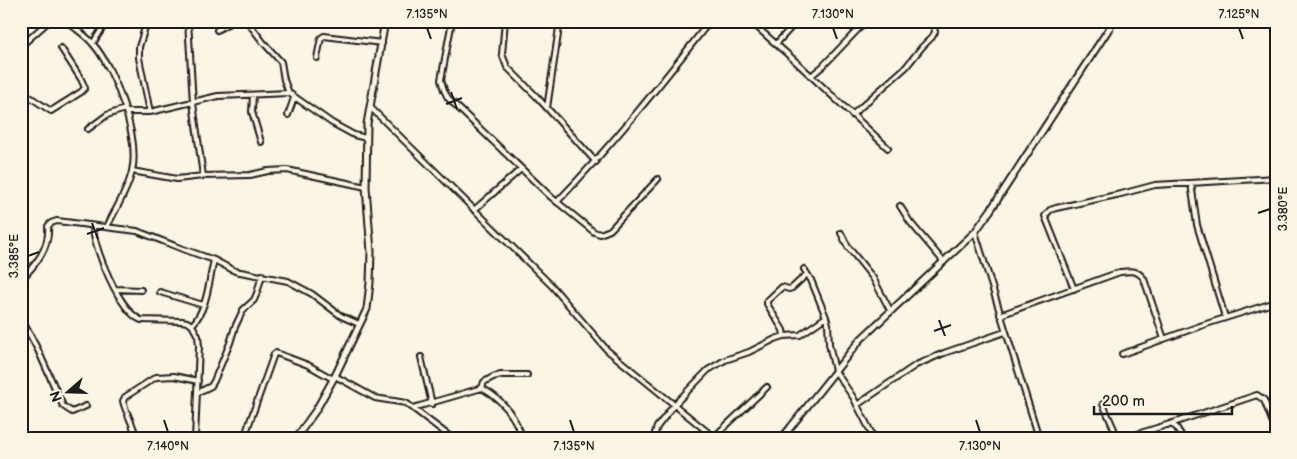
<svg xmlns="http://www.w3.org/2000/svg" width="1297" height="459" font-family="'Balsamiq Sans',sans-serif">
  <rect width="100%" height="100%" fill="#fcf5e5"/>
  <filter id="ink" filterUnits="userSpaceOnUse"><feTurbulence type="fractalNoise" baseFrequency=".02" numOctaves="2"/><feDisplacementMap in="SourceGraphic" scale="10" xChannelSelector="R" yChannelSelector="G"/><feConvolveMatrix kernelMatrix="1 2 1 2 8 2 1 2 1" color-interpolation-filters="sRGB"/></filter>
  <g filter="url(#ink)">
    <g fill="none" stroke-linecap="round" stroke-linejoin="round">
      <!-- street casing -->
      <g stroke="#1c1c1c" stroke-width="8">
        <path id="street" d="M67,21C75,29 86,35 93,44C115,69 140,138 132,171C128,191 115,209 107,227
          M147,21L139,47V58L150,112
          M188,21L193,103L203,176
          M247,21L263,42L281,62L284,80L289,93L332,123L354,135L366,138
          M452,21L441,80L444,90L448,98L551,197L594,232L600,234L610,230L658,179
          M505,21L502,54L507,67L537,97L596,162
          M750,21L793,59L888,148
          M217,30L233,21
          M93,43L107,21
          M776,44L797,21
          M21,46L49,21
          M317,58L321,38L324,36L382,43
          M811,76L823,66L866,21
          M21,91L51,111L81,92L85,88L81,79L61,48
          M253,95L252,112L261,142
          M370,107L552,286L607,350L715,438
          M547,108L560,21
          M126,112H150L218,96L289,93
          M288,115L294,98
          M852,115L906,67L922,47L932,37L935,32L933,21
          M88,129L107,115L125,109
          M132,171L177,179L203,176L250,175L268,171L287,170L366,187
          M1191,183L1197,225L1225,317
          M557,202C612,145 661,84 710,21
          M900,206L910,222L944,262
          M474,210L521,169
          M93,226C93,247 120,312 141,320L182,321L187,322L192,325L198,336L199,346L195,438
          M975,232L1039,438
          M841,233L848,247L873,278L891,312
          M804,269L811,280L826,317L828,324L829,344L835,371L853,397L874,438
          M21,280C36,264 50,248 48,226L51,223L57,221L137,231L183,249L214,260L235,271L288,281L312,294L341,316L359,324
          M115,289L141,290
          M1074,289L1045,216L1050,210L1056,208L1121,194L1155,185L1276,178
          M160,292L203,305
          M1000,315L1120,272C1130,271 1137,269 1144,279L1164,339
          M21,318L38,350L63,406L72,412L86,406
          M192,325C207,310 209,281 214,260
          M784,336L783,330L767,304V301L782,287L789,289L792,288L807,274
          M1122,354L1203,325L1276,302
          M421,357L432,404
          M335,376L375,398L406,403L452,438
          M482,388L484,382L493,377L501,375H527
          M197,393L211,386L214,381L230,343L235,327L243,310L254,300L257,293L262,275
          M1103,404L1118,438
          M857,405L916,365L944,353L1005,332
          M413,408L482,388C494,395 505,404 512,416C517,423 519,431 524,438
          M1170,424L1176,427L1183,438
          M714,437L767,387
          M136,438C134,424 126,414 123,401L125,397L156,377L174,376L198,381
          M226,438L228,435
          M244,438L274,354L276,353L308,365L333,379
          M545,438H550
          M655,438V433L657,427L674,405L708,370L725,360L749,352L775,339L784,336L800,335L826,317
          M1124,438L1170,424L1257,395L1264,400L1276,431"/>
      </g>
      <!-- secondary casing -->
      <g stroke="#1c1c1c" stroke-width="9">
        <path id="secondary" d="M296,438L316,410L335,376L367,309L370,283L371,252L366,187L367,124L385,21
          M782,438L860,340L975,232L990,211L1114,21"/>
      </g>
      <!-- street -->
      <use href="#street" stroke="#fcf5e5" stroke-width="4"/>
      <!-- secondary -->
      <use href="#secondary" stroke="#fcf5e5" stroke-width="5"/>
    </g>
  </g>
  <!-- ticks -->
  <path fill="none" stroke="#1c1c1c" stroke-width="2" d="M427,28L431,39M833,28L837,39M1239,28L1243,39M451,92L457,109M446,104L462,98M1258,213L1270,209M92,223L98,239M87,234L104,228M28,256L39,252M939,320L945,336M934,331L951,325M164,420L168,432M570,420L574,432M976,420L980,432"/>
  <!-- margin -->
  <rect width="1297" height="459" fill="none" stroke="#fcf5e5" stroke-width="55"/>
  <!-- north arrow -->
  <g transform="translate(68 392) rotate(250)" stroke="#fcf5e5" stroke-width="4" paint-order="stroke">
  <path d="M0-4L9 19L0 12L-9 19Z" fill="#1c1c1c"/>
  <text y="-8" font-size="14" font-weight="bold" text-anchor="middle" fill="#1c1c1c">N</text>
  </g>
  <!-- scale -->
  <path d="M1094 406v8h138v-8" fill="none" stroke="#1c1c1c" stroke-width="2.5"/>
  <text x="1102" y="406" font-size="15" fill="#1c1c1c" stroke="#fcf5e5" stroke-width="4" paint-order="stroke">200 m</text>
  <rect x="28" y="28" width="1242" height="404" fill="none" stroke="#1c1c1c" stroke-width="2"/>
  <g font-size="12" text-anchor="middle" fill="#1c1c1c">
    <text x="427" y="18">7.135°N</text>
    <text x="833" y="18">7.130°N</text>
    <text x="1239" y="18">7.125°N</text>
    <text transform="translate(1283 209) rotate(-90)" y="4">3.380°E</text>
    <text transform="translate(14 256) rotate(-90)" y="4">3.385°E</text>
    <text x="168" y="450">7.140°N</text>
    <text x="574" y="450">7.135°N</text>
    <text x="980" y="450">7.130°N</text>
  </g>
</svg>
